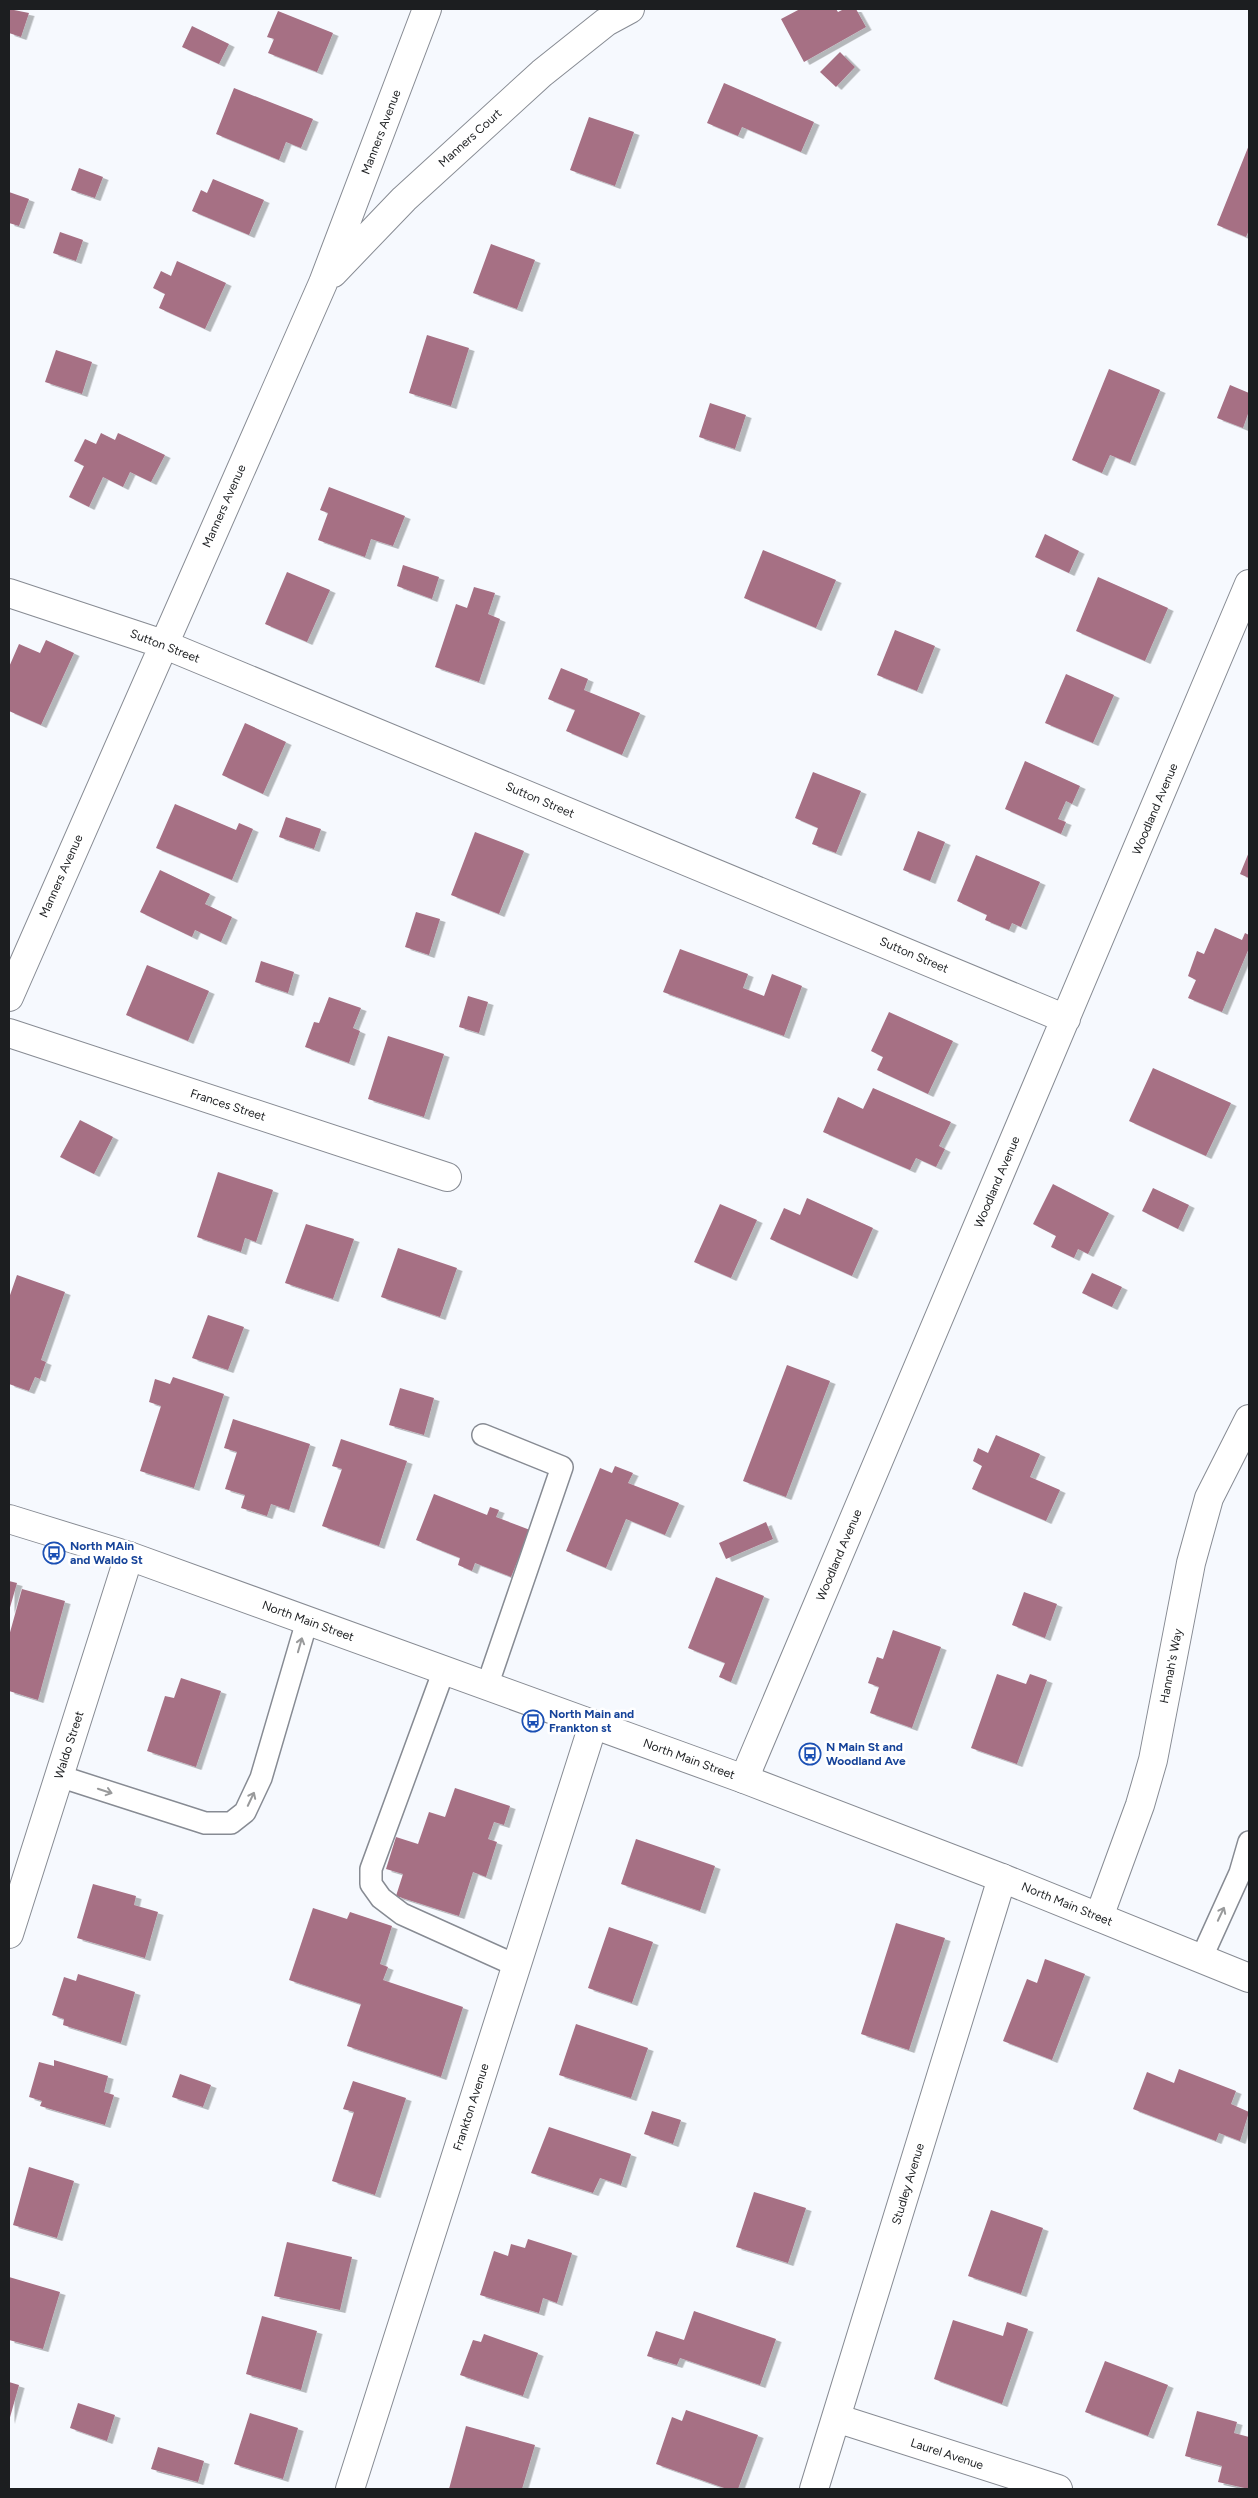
<svg xmlns="http://www.w3.org/2000/svg" width="1258" height="2498" font-family="Figtree,sans-serif">
  <defs>
    <filter id="shadow"><feDropShadow dx="5.5" dy="3" stdDeviation="0" flood-color="#0004"/></filter>
  </defs>
  <rect width="100%" height="100%" fill="#f6f9fe"/>
  <!-- building -->
  <path fill="#a67084" filter="url(#shadow)" d="M9,9L29,13L21,37L9,33Z
    M800,9H836L838,12L844,9H856L866,27L804,62L781,19Z
    M278,11L333,33L317,72L268,53L274,39L267,37Z
    M192,26L229,44L219,64L182,47Z
    M840,52L855,67L836,87L820,72Z
    M724,83L814,122L801,152L742,127L738,136L707,123Z
    M234,88L313,119L301,148L286,142L279,160L216,134Z
    M589,117L634,132L615,186L570,170Z
    M1249,145V230L1246,237L1217,225Z
    M79,168L103,177L95,198L71,190Z
    M213,179L264,200L249,235L192,211L201,190L207,193Z
    M9,192L29,199L19,226L9,223Z
    M60,232L83,240L76,261L53,253Z
    M491,244L535,260L517,309L473,293Z
    M177,261L226,283L205,329L159,308L165,294L153,288L161,271L171,276Z
    M427,335L469,348L451,406L409,393Z
    M56,350L92,362L82,394L45,382Z
    M1109,369L1160,390L1130,463L1110,455L1102,473L1072,460Z
    M1230,385L1249,393V411L1243,428L1217,418Z
    M710,403L746,415L735,449L699,437Z
    M101,433L115,440L118,433L165,455L151,482L130,472L123,487L103,477L89,507L69,497L84,466L74,461L85,439L96,444Z
    M329,487L405,516L393,546L371,539L365,557L318,540L328,513L320,510Z
    M1045,534L1079,551L1069,573L1035,557Z
    M763,550L836,580L816,628L744,598Z
    M403,565L439,577L432,599L397,586Z
    M287,572L330,590L307,642L265,624Z
    M1098,577L1168,608L1145,661L1076,631Z
    M474,587L495,593L488,614L500,619L479,682L435,667L456,604L467,608Z
    M895,630L935,646L917,691L877,675Z
    M46,640L74,653L41,725L9,711V667L19,644L40,653Z
    M561,668L588,679L584,690L640,713L622,755L566,731L575,710L548,699Z
    M1066,674L1114,695L1093,743L1045,723Z
    M245,723L286,742L263,794L222,775Z
    M1025,761L1080,786L1072,804L1066,801L1058,819L1066,822L1061,834L1005,809Z
    M813,772L861,791L836,853L812,844L818,828L795,818Z
    M175,804L236,830L239,823L253,829L232,880L156,848Z
    M286,817L321,829L314,849L279,837Z
    M918,831L945,842L930,881L903,870Z
    M475,832L524,851L499,914L451,895Z
    M1249,852V878L1240,874Z
    M976,855L1040,882L1021,927L1012,923L1009,930L985,920L987,915L957,901Z
    M160,870L210,894L205,904L232,917L221,942L195,930L192,937L140,912Z
    M416,912L440,919L429,955L405,947Z
    M1215,928L1242,940L1245,933L1249,935V948L1222,1012L1188,998L1196,980L1188,976L1197,951L1204,954Z
    M680,949L748,974L743,988L764,996L772,974L802,986L784,1036L663,992Z
    M261,961L294,972L288,993L255,982Z
    M147,965L209,991L188,1041L126,1015Z
    M468,996L488,1002L479,1033L459,1027Z
    M329,997L361,1008L353,1028L360,1031L349,1063L305,1047L314,1022L319,1023Z
    M889,1012L953,1041L928,1094L877,1070L883,1057L871,1051Z
    M388,1036L444,1054L424,1117L368,1099Z
    M1153,1068L1231,1103L1206,1156L1129,1121Z
    M873,1088L951,1122L939,1146L945,1149L936,1167L916,1158L910,1170L823,1132L838,1097L863,1109Z
    M80,1120L113,1137L94,1174L60,1157Z
    M218,1172L273,1190L256,1242L245,1238L241,1252L197,1237Z
    M1053,1184L1109,1213L1088,1254L1078,1249L1074,1258L1051,1247L1056,1236L1033,1224Z
    M1153,1188L1189,1205L1178,1229L1142,1211Z
    M807,1198L873,1228L852,1276L770,1239L784,1208L800,1215Z
    M720,1204L757,1220L731,1278L694,1262Z
    M306,1224L354,1239L333,1299L285,1283Z
    M398,1248L457,1268L440,1317L381,1297Z
    M1092,1273L1122,1287L1112,1307L1082,1293Z
    M17,1275L65,1292L41,1360L46,1362L40,1379L35,1377L29,1391L9,1384V1298Z
    M208,1315L244,1327L228,1370L192,1358Z
    M787,1365L830,1381L786,1497L743,1481Z
    M173,1377L224,1394L194,1488L140,1471L161,1406L149,1402L155,1379L170,1384Z
    M400,1388L434,1398L424,1435L389,1425Z
    M233,1419L310,1444L289,1510L271,1504L267,1516L241,1508L245,1495L225,1489L237,1452L224,1448Z
    M996,1435L1040,1454L1030,1477L1060,1490L1046,1521L972,1489L982,1466L973,1461L978,1448L988,1453Z
    M341,1439L407,1461L379,1546L322,1526L342,1469L332,1466Z
    M615,1466L633,1473L628,1483L679,1503L665,1535L626,1519L606,1568L566,1551L600,1468L612,1473Z
    M434,1494L487,1515L490,1507L499,1510L496,1517L530,1530L511,1577L475,1563L472,1571L458,1565L460,1558L416,1540Z
    M766,1522L773,1539L726,1559L719,1543Z
    M716,1577L764,1596L731,1682L719,1677L725,1663L688,1648Z
    M9,1581L17,1583L9,1611Z
    M22,1589L65,1601L38,1700L9,1691V1636Z
    M1024,1592L1057,1604L1045,1638L1012,1625Z
    M893,1630L941,1647L912,1728L870,1713L879,1687L868,1683L877,1657L883,1659Z
    M997,1674L1026,1684L1030,1674L1047,1680L1017,1764L971,1748Z
    M181,1678L221,1691L196,1767L147,1751L165,1696L174,1698Z
    M455,1788L510,1806L504,1825L494,1822L488,1839L497,1842L486,1877L473,1872L459,1916L396,1896L403,1874L386,1869L396,1837L418,1844L429,1812L445,1817Z
    M636,1839L715,1866L700,1911L621,1884Z
    M93,1884L136,1896L134,1905L158,1912L145,1958L77,1938Z
    M313,1908L347,1919L350,1912L392,1926L380,1964L388,1967L383,1980L463,2007L441,2077L347,2046L361,2004L289,1980Z
    M896,1923L945,1938L909,2050L861,2034Z
    M609,1927L653,1942L632,2003L588,1988Z
    M1045,1959L1085,1974L1052,2060L1003,2041L1027,1979L1037,1983Z
    M78,1974L135,1992L121,2043L63,2025L64,2019L52,2015L64,1977L76,1981Z
    M576,2024L648,2048L631,2098L559,2075Z
    M54,2060L108,2076L104,2092L114,2095L105,2125L40,2106L42,2101L29,2097L39,2062L54,2066Z
    M1179,2069L1236,2091L1231,2104L1249,2112L1240,2141L1219,2133L1216,2141L1133,2109L1147,2072L1174,2083Z
    M180,2074L211,2085L203,2107L172,2097Z
    M353,2081L406,2098L375,2195L332,2181L354,2112L343,2109Z
    M652,2111L681,2120L673,2144L644,2134Z
    M549,2127L631,2154L621,2185L600,2178L593,2193L531,2173Z
    M29,2167L74,2181L57,2238L13,2225Z
    M754,2192L806,2208L788,2263L736,2247Z
    M991,2210L1043,2228L1021,2294L968,2276Z
    M528,2239L572,2253L557,2303L543,2298L539,2313L480,2295L494,2251L508,2256L511,2244L525,2248Z
    M287,2242L352,2257L340,2310L274,2296Z
    M9,2277L60,2292L43,2349L9,2340Z
    M694,2311L776,2339L760,2385L680,2358L677,2365L647,2356L656,2331L684,2340Z
    M262,2316L317,2331L301,2390L246,2374Z
    M953,2320L1003,2336L1007,2322L1028,2329L1002,2404L934,2379Z
    M484,2334L538,2353L523,2396L460,2375L473,2340L481,2342Z
    M1105,2361L1168,2385L1148,2436L1085,2412Z
    M9,2382L19,2385L9,2421Z
    M78,2403L115,2415L107,2441L70,2428Z
    M686,2410L758,2435L738,2489H727L656,2464L672,2417L682,2421Z
    M1197,2411L1237,2422L1234,2433L1249,2437V2489L1218,2482L1222,2466L1185,2456Z
    M250,2413L298,2428L283,2479L234,2464Z
    M466,2426L535,2445L522,2489H449Z
    M158,2447L204,2461L198,2482L151,2469Z"/>
  <g fill="none" stroke-linecap="round" stroke-linejoin="round">
    <!-- lane casing -->
    <g stroke="#878b93" stroke-width="24">
      <path id="lane" d="M483,1435L562,1467L487,1686
        M444,1670L371,1869V1884L381,1898L402,1914L515,1965
        M59,1776L205,1823H231L245,1812L261,1778L307,1621
        M1201,1959L1240,1873L1249,1842"/>
    </g>
    <!-- street casing -->
    <g stroke="#878b93" stroke-width="30">
      <path id="street" d="M333,273L404,199L542,73L606,22L630,9
        M9,593L163,644L1066,1019
        M9,997L323,283L427,9
        M9,1033L447,1177
        M744,1779L1249,584
        M1099,1917L1140,1805L1153,1760L1191,1563L1209,1498L1249,1419
        M9,1934L129,1556
        M836,2418L1058,2489
        M350,2489L593,1725
        M814,2489L1002,1878"/>
    </g>
    <!-- secondary casing -->
    <g stroke="#878b93" stroke-width="30">
      <path id="secondary" d="M9,1519L129,1556L744,1779L1002,1878L1249,1978"/>
    </g>
    <!-- lane -->
    <use href="#lane" stroke="#fff" stroke-width="21"/>
    <!-- street -->
    <use href="#street" stroke="#fff" stroke-width="28"/>
    <!-- secondary -->
    <use href="#secondary" stroke="#fff" stroke-width="28"/>
  </g>
  <!-- one-way arrows -->
  <defs><path id="oneway-shaft" d="M-6 0H5M1.5-3L5.5 0L1.5 3" fill="none" stroke-width="1.6" stroke-linecap="round" stroke-linejoin="round" transform="scale(1.25)"/></defs>
  <g stroke="#999a9b">
    <use href="#oneway-shaft" transform="translate(300 1645) rotate(-74)"/>
    <use href="#oneway-shaft" transform="translate(105 1791) rotate(18)"/>
    <use href="#oneway-shaft" transform="translate(251 1799) rotate(-65)"/>
    <use href="#oneway-shaft" transform="translate(1221 1914) rotate(-65)"/>
  </g>
  <!-- icons -->
  <defs>
    <g id="bus-ring" transform="scale(1.125)"><circle r="9.5" fill="#fff" stroke="#1a4fb4" stroke-width="1.5"/><path d="M-5-6H5V4H4V6H2V4H-2V6H-4V4H-5ZM-3.5-4V0h7V-4ZM-3.5 1.2v1.5H-2V1.2ZM2 1.2v1.5H3.5V1.2Z" fill="#1a4fb4"/></g>
  </defs>
  <g fill-rule="evenodd">
    <use href="#bus-ring" x="54" y="1553"/>
    <use href="#bus-ring" x="533" y="1721"/>
    <use href="#bus-ring" x="810" y="1754"/>
  </g>
  <g text-anchor="middle" stroke-width="5" stroke-linejoin="round" paint-order="stroke">
    <!-- street labels -->
    <g font-size="12" fill="#1c1e20" stroke="#fff">
      <text transform="translate(381 132) rotate(-69)" y="4">Manners Avenue</text>
      <text transform="translate(470 138) rotate(-42)" y="4">Manners Court</text>
      <text transform="translate(224 506) rotate(-66)" y="4">Manners Avenue</text>
      <text transform="translate(165 646) rotate(21)" y="4">Sutton Street</text>
      <text transform="translate(540 800) rotate(23)" y="4">Sutton Street</text>
      <text transform="translate(1155 809) rotate(-67)" y="4">Woodland Avenue</text>
      <text transform="translate(61 876) rotate(-66)" y="4">Manners Avenue</text>
      <text transform="translate(914 955) rotate(23)" y="4">Sutton Street</text>
      <text transform="translate(228 1105) rotate(18)" y="4">Frances Street</text>
      <text transform="translate(997 1182) rotate(-67)" y="4">Woodland Avenue</text>
      <text transform="translate(839 1555) rotate(-67)" y="4">Woodland Avenue</text>
      <text transform="translate(308 1621) rotate(20)" y="4">North Main Street</text>
      <text transform="translate(1171 1666) rotate(-79)" y="4">Hannah's Way</text>
      <text transform="translate(69 1745) rotate(-72)" y="4">Waldo Street</text>
      <text transform="translate(689 1759) rotate(20)" y="4">North Main Street</text>
      <text transform="translate(1067 1904) rotate(22)" y="4">North Main Street</text>
      <text transform="translate(471 2107) rotate(-72)" y="4">Frankton Avenue</text>
      <text transform="translate(908 2184) rotate(-73)" y="4">Studley Avenue</text>
      <text transform="translate(947 2454) rotate(18)" y="4">Laurel Avenue</text>
    </g>
    <!-- transit labels -->
    <g font-size="12" font-weight="bold" fill="#164399" stroke="#fff" text-anchor="start">
      <text x="70" y="1550">North MAin<tspan x="70" dy="14">and Waldo St</tspan></text>
      <text x="549" y="1718">North Main and<tspan x="549" dy="14">Frankton st</tspan></text>
      <text x="826" y="1751">N Main St and<tspan x="826" dy="14">Woodland Ave</tspan></text>
    </g>
  </g>
  <!-- border -->
  <rect width="1258" height="2498" fill="none" stroke="#1c1e20" stroke-width="20"/>
</svg>
